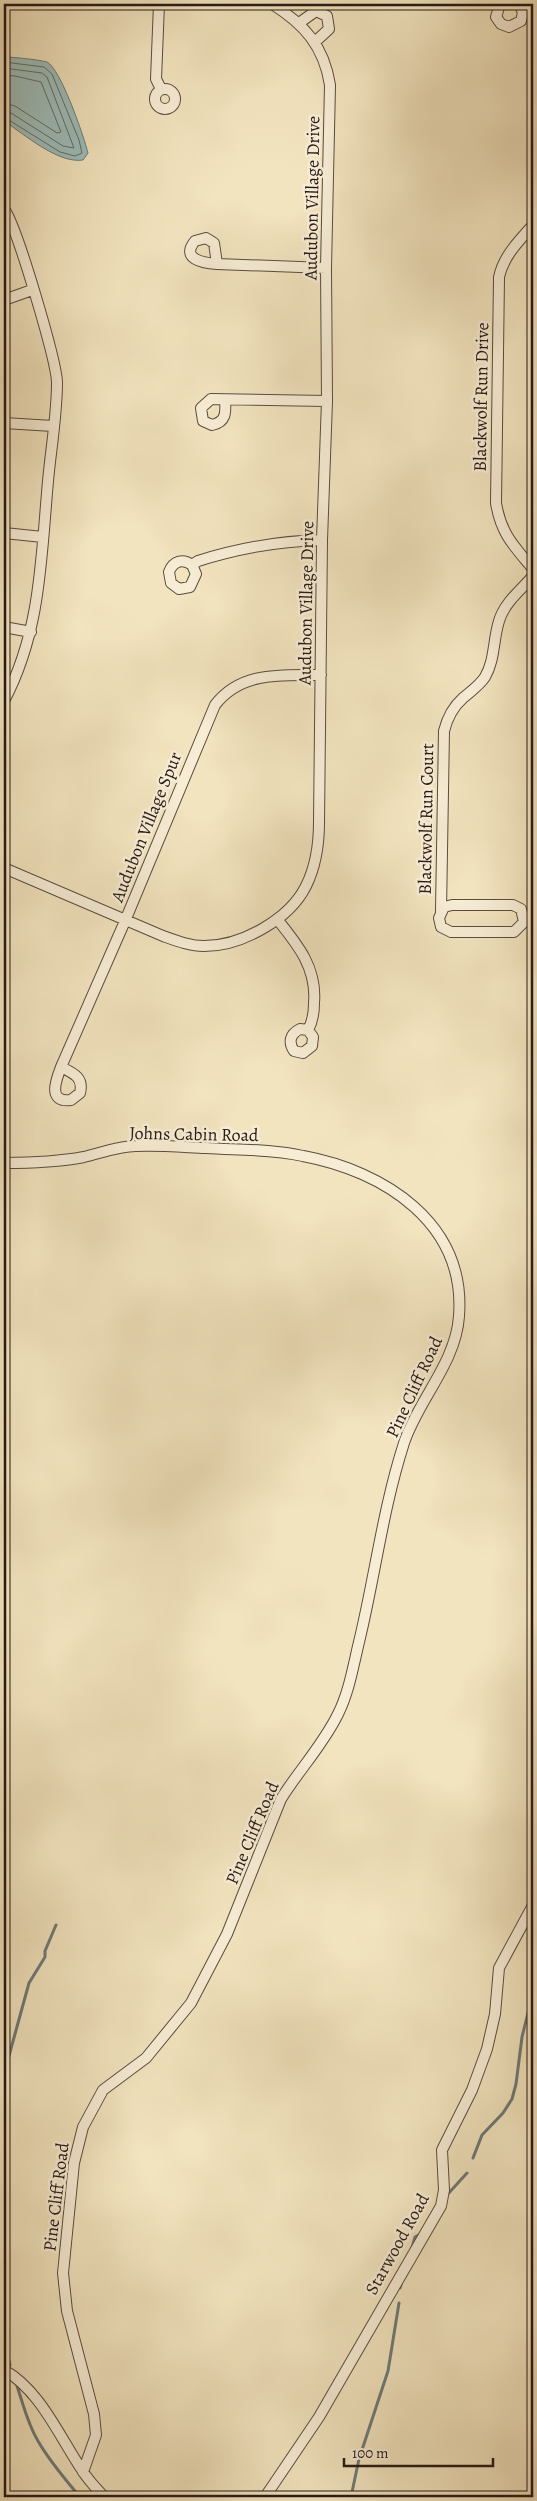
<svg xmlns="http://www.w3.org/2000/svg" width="537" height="2501" font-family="Alegreya,serif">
  <rect width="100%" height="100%" fill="#f2e4bf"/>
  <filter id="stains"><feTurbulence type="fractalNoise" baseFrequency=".004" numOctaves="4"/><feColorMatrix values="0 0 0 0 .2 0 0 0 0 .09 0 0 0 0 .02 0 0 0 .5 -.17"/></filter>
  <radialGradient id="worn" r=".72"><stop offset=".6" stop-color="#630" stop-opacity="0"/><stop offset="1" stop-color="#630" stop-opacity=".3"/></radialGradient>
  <!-- water -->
  <path fill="#9dbdba" stroke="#6d7b78" d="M5,57C13,57 41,60 47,62C61,69 84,137 88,153L83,160C58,164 24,134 4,121Z"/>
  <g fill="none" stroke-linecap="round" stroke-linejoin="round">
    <!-- shore -->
    <path stroke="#626b68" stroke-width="1" d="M4,62L44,67L52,74L79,140L82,153L75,156L60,152L4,117
      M4,68L42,73L47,77L74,148L63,146L11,113L4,111
      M4,75L15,76L41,82L61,132L57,133L15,106L4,103"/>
    <!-- stream -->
    <path stroke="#6d7b78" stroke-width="3" d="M4,2074L29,1983L45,1957V1951L56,1925
      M473,2158L482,2135L503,2113L512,2099L516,2084L522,2037L533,1993
      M447,2195L467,2173
      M412,2248L415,2237L422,2233
      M400,2288L402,2281
      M4,2344L10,2365
      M16,2383C23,2403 27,2423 38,2441C50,2462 65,2479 80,2497
      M351,2497L359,2459L388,2371L399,2303"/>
    <!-- minor casing -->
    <g stroke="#594c40" stroke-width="12">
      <path id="minor" d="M159,4L156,79L161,89
        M500,4L496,17L501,24L509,27L521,21L523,12L519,4
        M299,23L316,11L327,16L329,29L316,41
        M155 99a10 10 0 1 1 20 0a10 10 0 1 1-20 0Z
        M4,209C17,226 56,360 57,382C57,415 51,448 48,481C41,558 41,631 4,701
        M533,225C519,241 504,255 499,277L496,503C501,534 514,546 533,569
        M217,264L214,243L206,238L195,241C180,259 203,263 217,264L326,268
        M4,300L32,290
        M225,400C226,413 226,422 212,425L203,421L201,408L211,399L327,401
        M4,423L53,426
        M4,533L43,537
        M192,565L196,574L190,587L179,589L171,583L169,572C173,561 183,558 192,565L198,561C239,548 279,541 322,540
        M4,627L31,632
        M4,868L163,936C177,941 190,946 204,946C241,946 289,920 306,886C316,866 319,845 319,822L322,540L327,401L326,268L330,85C324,46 304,24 272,4
        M452,905H513L521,909L524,922L514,932H451L441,927L439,918L444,907Z
        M441,911L444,731C447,719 454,706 463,698C471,691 479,686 485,677C495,660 493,640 499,621C504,603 521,590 533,576
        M277,919C298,945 317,968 314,1003C314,1013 313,1021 308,1030L300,1029C290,1034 288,1042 294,1051L303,1053L312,1046L313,1037L308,1030
        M61,1067C73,1073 84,1077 80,1093L71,1100C47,1103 56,1080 61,1067L125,921L215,705C241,671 282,675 321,675
        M4,1163C31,1163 57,1162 84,1157C101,1153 119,1146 136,1146C159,1145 183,1147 206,1148C238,1150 271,1149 303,1156C384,1171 466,1223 459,1316C456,1363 418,1400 404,1443C383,1508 375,1576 359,1642C353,1667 349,1692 338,1714C323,1745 299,1770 281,1799L227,1934L191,2003L146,2058L103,2090L83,2127L74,2163L63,2273L67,2311L94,2414L96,2435L83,2472
        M4,2370C40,2390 59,2436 82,2470C88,2480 96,2488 104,2497
        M265,2497L319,2417L441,2206L444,2190L442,2150L472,2090L487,2049L495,2014L499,1968L533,1905"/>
    </g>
    <!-- minor -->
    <use href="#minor" stroke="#f7edd5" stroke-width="10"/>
  </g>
  <g text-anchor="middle" stroke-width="5" stroke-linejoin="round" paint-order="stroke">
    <!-- street labels -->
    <g font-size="18" fill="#261915" stroke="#f7edd5">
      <text transform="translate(312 198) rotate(-89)" y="6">Audubon Village Drive</text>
      <text transform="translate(481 397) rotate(-89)" y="6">Blackwolf Run Drive</text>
      <text transform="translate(306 603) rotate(-89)" y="6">Audubon Village Drive</text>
      <text transform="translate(426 819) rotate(-89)" y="6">Blackwolf Run Court</text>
      <text transform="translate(146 827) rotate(-68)" y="6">Audubon Village Spur</text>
      <text transform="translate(194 1134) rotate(1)" y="6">Johns Cabin Road</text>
      <text transform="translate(414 1387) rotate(-65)" y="6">Pine Cliff Road</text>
      <text transform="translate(252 1833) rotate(-67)" y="6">Pine Cliff Road</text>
      <text transform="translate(56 2197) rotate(-83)" y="6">Pine Cliff Road</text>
      <text transform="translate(397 2244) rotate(-61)" y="6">Starwood Road</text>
    </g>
  </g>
  <!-- margin -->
  <rect width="537" height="2501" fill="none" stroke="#f2e4bf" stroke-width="20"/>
  <rect x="5" y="5" width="527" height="2491" fill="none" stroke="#261915" stroke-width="2.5"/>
  <rect x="10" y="10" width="517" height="2481" fill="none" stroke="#261915"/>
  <!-- scale -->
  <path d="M344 2458v8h149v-8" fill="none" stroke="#261915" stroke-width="2.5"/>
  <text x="352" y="2458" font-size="15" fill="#261915" stroke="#f7edd5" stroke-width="4" paint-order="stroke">100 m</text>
  <rect width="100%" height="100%" filter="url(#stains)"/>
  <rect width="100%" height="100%" fill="url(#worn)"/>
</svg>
